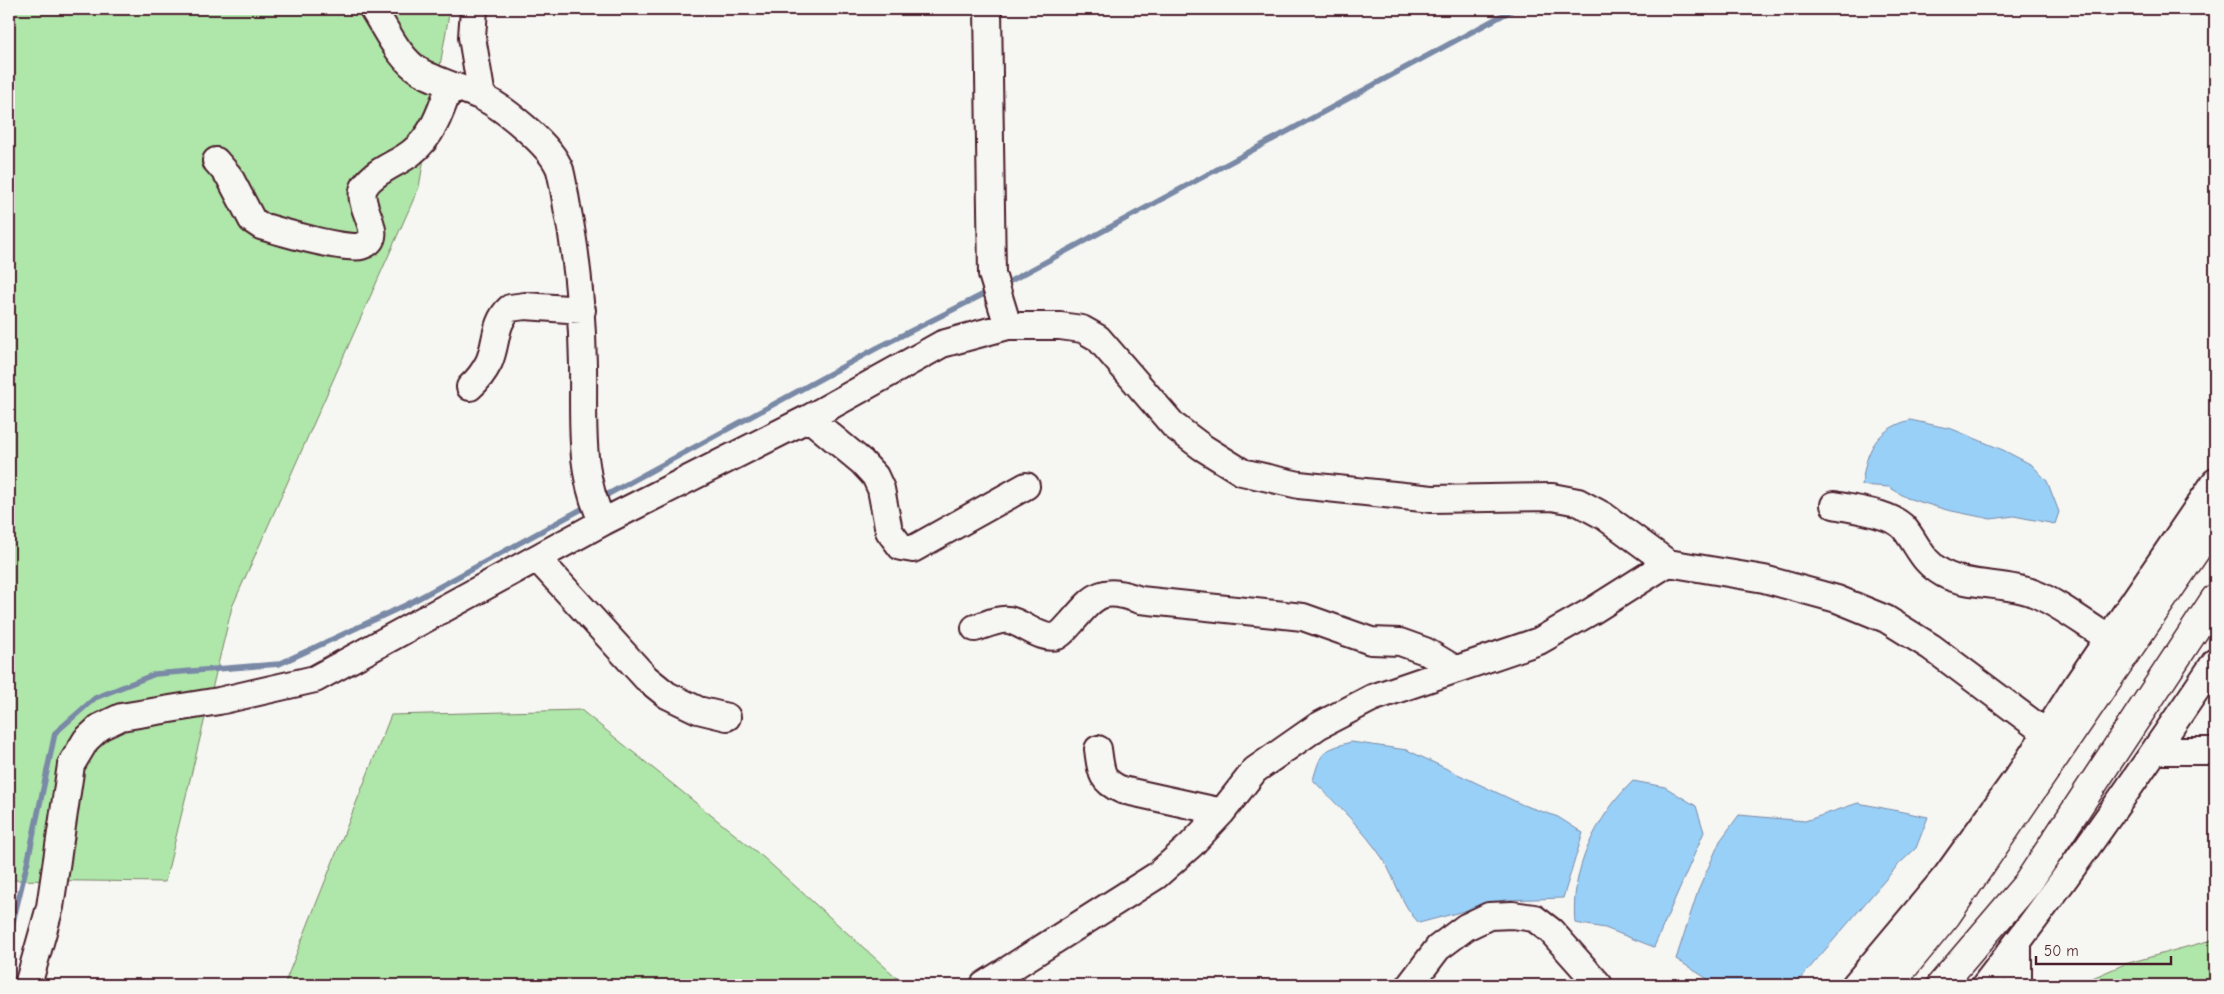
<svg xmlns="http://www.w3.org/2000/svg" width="2224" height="994" font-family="'Comic Neue',sans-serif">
  <rect width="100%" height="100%" fill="#f6f6f2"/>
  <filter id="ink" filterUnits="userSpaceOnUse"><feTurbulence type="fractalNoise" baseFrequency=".02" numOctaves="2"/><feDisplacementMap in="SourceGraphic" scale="10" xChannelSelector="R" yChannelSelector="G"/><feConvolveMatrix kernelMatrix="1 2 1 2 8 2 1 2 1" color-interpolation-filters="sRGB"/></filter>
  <g filter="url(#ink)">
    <!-- green -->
    <path fill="#afe6a9" stroke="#7c826a" d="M9,9H443L449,14L419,187L232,607L165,882L9,880Z
      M581,710L764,858L905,985H284L391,715Z
      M2215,939V985H2076L2125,964Z"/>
    <!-- water -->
    <path fill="#99d0f8" stroke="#7989a6" d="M1910,420L1952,429L2003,450L2032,465L2047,481L2059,512L2055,524L2014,516L1991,519L1947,510L1907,498L1889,487L1862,485C1866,451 1875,430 1910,420Z
      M1351,742L1407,750L1523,805L1558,817L1583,833L1563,898L1505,900L1419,923C1401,905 1396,880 1383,859C1363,829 1338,806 1313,780C1321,752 1322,750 1351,742Z
      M1633,781L1665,787L1696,806L1704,832L1654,947L1605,928L1575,923C1570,870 1596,817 1633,781Z
      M1858,803L1928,817L1916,848L1898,865L1795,985H1717L1676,959L1698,891L1720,841L1739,815L1805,821Z"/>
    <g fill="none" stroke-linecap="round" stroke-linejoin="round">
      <!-- stream -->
      <path stroke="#7989a6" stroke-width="5.5" d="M1003,285L1514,9
        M601,498L877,348L990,291
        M9,938L28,860L55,733L95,698L155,674L279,664L408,604L589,505"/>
      <!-- minor casing -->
      <g stroke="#4a1f2b" stroke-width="30">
        <path id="minor" d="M373,9C386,29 399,59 421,72C439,82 461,88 480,96C503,107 552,146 560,170C563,182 565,195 567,207C578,260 582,312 583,365C584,416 578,475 603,522L809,418L942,344L1008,326H1060L1082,329L1098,338L1174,426L1202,447L1242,472L1299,485L1432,499L1552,497L1578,502L1604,516L1668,563L1764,579L1837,599L1886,619L1931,647L2046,733
          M474,9L472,37L482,97
          M988,9L992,274L1008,326
          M216,161L229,176L252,220L261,226C278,231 346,251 361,246C390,237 353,205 365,186C374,171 397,164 411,153C433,136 441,111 450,85
          M470,387C478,380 484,372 489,362C497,344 494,322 510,308L525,306L582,310
          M809,418L862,462L875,476L881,489L889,531L901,547L913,549L1026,486
          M1834,505C1852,509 1893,513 1905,529C1919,547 1922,562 1944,574C1966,586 2008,583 2033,593C2055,601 2087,625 2108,638
          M537,558L646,678L667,695L698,710L727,717
          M975,628C985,625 999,618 1009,620C1023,623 1042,641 1057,636C1063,633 1067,627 1071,623C1096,594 1102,586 1140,600L1303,617L1371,641L1400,642L1425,651L1455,669
          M1098,749C1101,770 1100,781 1122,790L1222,812
          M2156,751H2215
          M28,985L50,907L71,765L86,740L100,727L121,717L219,701L315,679L603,522
          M984,985L1156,876L1191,845L1222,812L1255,770L1318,726L1372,698L1539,641L1592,611L1668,563
          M1410,985L1438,948L1466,927L1489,916L1512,915L1534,918L1551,931L1599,985
          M1855,985L1947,875L2021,772L2076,686L2215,482
          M1985,985C2066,880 2141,772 2215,662
          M2018,985V942"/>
      </g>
      <!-- highway casing -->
      <g stroke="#4a1f2b" stroke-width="31">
        <path id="highway" d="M1889,985L1946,916L2215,522
          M1941,985L2027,884L2215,599"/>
      </g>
      <!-- minor -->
      <use href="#minor" stroke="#f6f6f2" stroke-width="26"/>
      <!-- highway -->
      <use href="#highway" stroke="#f6f6f2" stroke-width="28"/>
    </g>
  </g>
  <!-- margin -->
  <rect width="2224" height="994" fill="none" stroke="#f6f6f2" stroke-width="30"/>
  <rect x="15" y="15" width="2194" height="964" fill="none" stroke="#4a1f2b" stroke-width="2" filter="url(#ink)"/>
  <!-- scale -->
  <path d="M2036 956v8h135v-8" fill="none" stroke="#4a1f2b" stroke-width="2.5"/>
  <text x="2044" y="956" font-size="15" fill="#4a1f2b" stroke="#f6f6f2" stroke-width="4" paint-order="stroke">50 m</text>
</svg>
